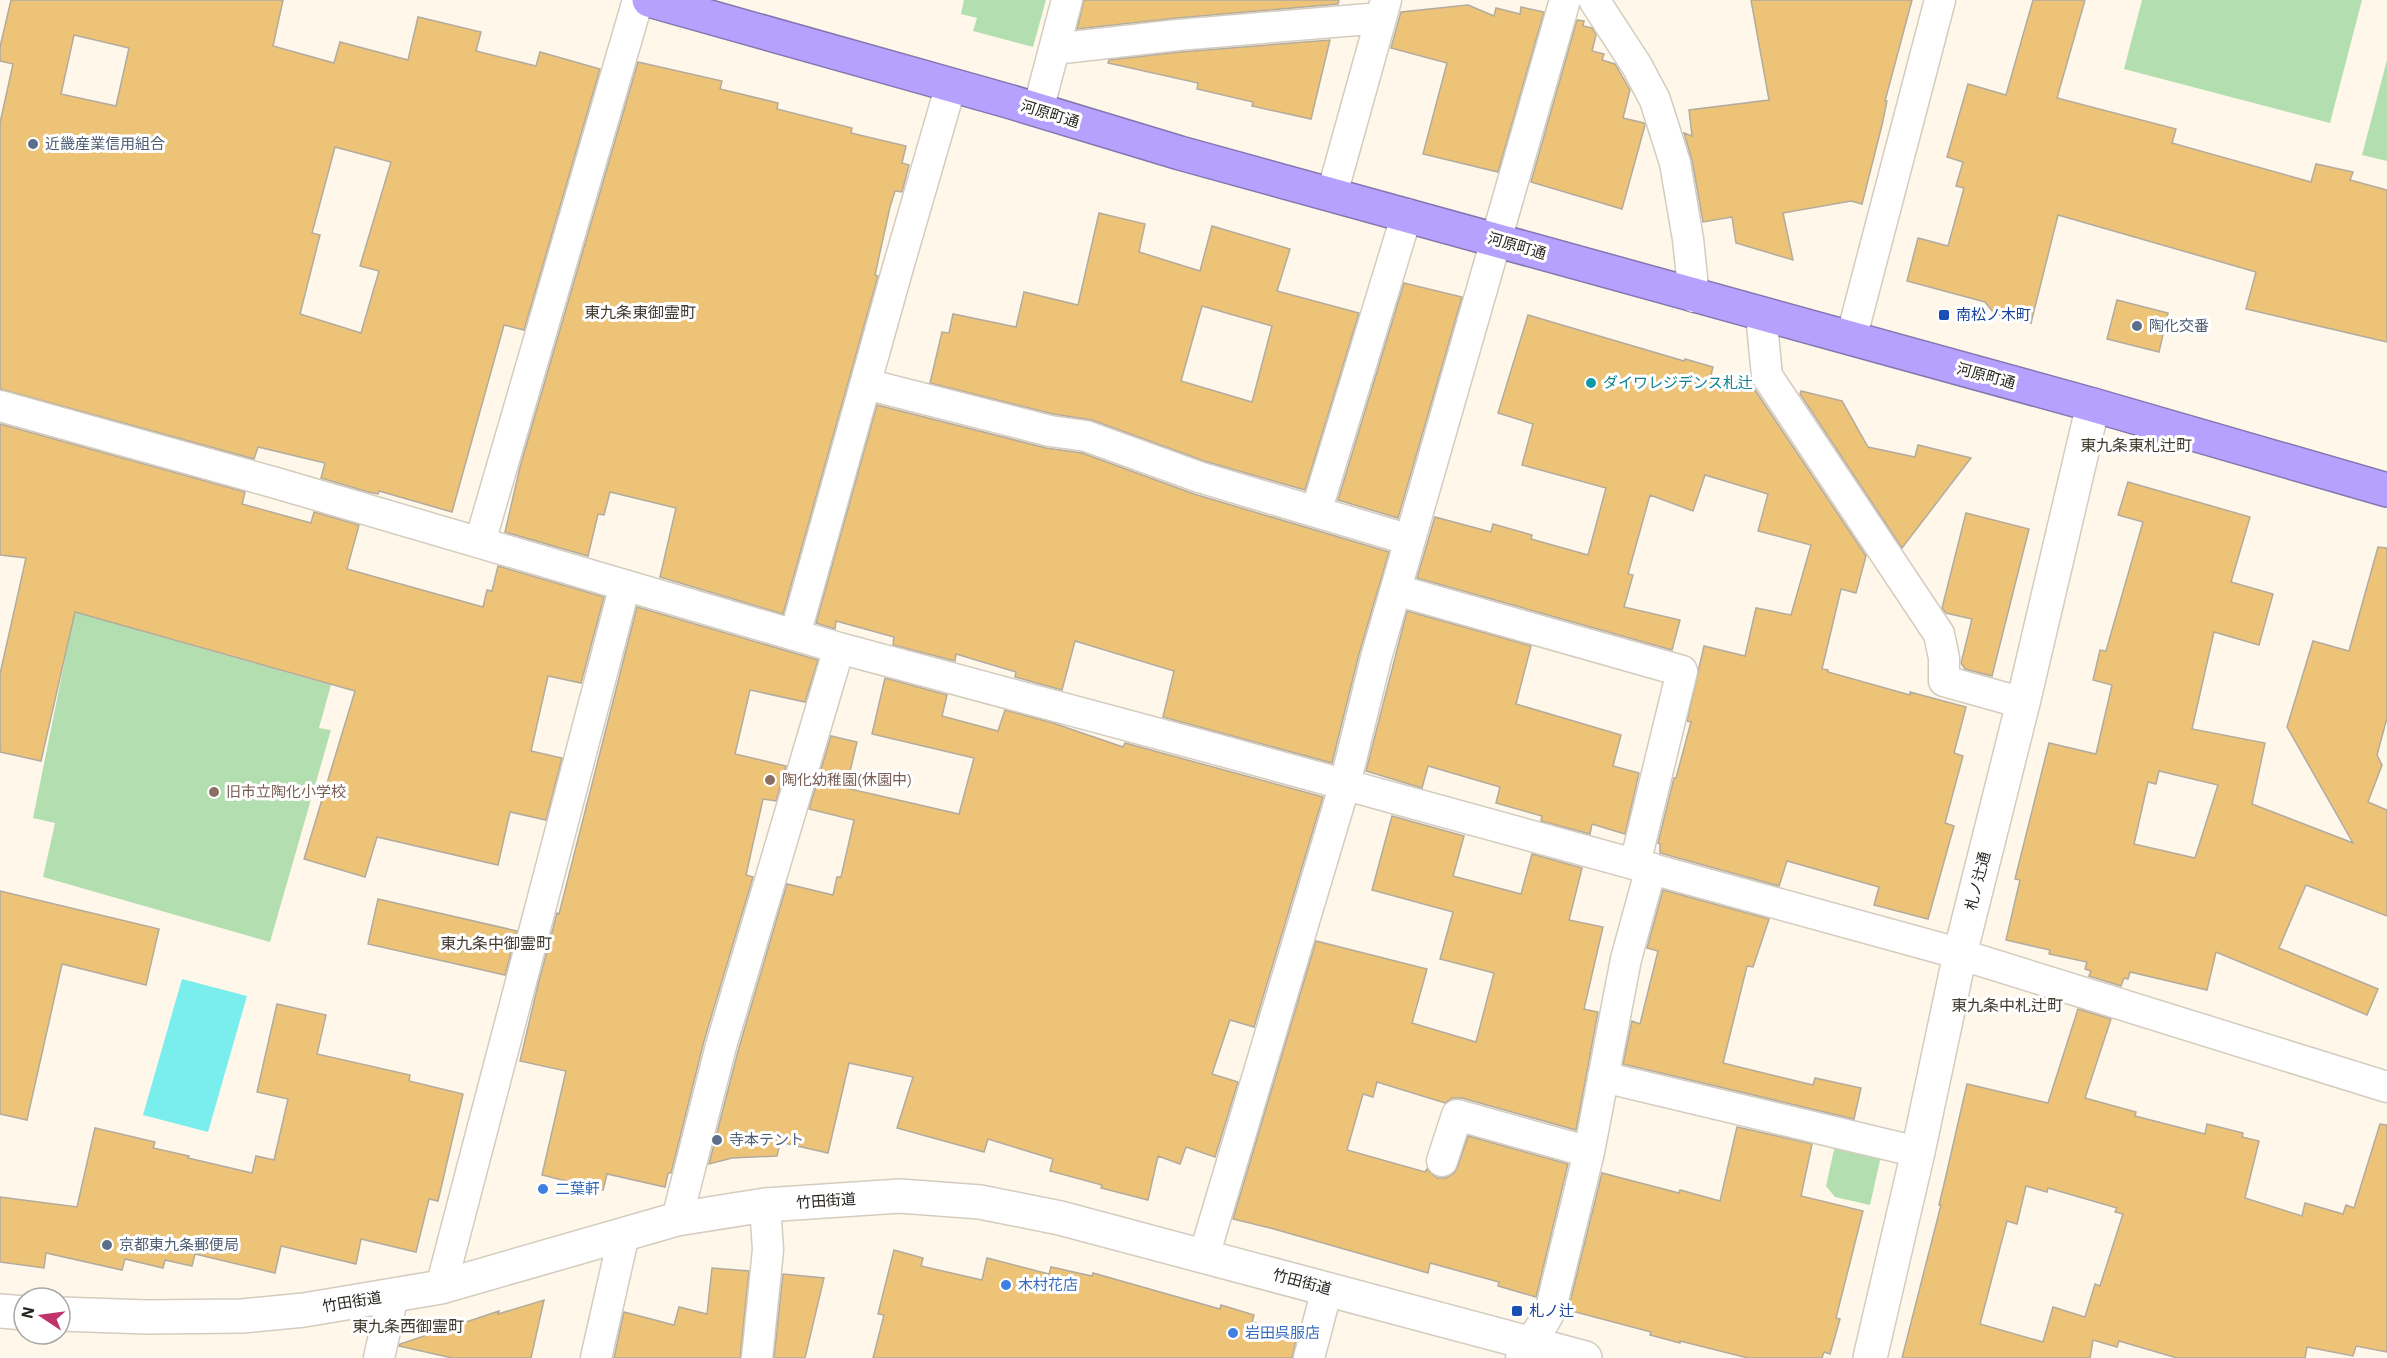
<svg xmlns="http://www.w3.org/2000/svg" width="2387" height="1358" font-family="'IBM Plex Sans','Noto Sans JP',sans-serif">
  <rect width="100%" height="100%" fill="#fff7e9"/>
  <!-- green -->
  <path fill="#b3dfb0" d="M964,0H1046L1033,47L973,31L977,18L961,14Z
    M2142,0H2362L2330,123L2124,69Z
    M2387,60V161L2362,155Z
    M76,605L120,625L331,685L319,728L331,730L270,942L43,877L55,823L33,818Z
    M1837,1136L1883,1147L1870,1205L1835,1197L1826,1186Z"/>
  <!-- water -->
  <path fill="#7aeded" d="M182,979L247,996L208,1132L143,1115Z"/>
  <!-- building -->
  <path fill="#edc378" stroke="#b3ab9e" stroke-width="1.5" fill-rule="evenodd" d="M11,0H283L273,46L334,63L340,42L408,60L418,17L481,32L476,51L536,66L540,52L600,69L524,330L504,325L452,512L379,491L378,494L368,492L321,478L325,463L258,447L254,459L0,389V123L13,64L0,61V47ZM74,35L129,48L116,106L61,94ZM335,147L391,162L360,266L379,271L361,333L300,314L320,235L312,233Z
    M1084,0H1339L1338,4L1177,18L1077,29Z
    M1751,0H1912L1885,101H1887L1882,125L1862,204L1851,201L1783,213L1793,260L1736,243L1732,217L1703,222L1692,160L1684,133L1692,136L1689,110L1769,100Z
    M2033,0H2085L2057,98L2176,129L2172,143L2311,182L2316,164L2353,172L2350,180L2387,190V342L2246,309L2256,272L2058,215L2031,323L2003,317L1993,312L1985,302L1907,281L1918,238L1948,246L1964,188L1956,186L1963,162L1947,157L1968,84L2006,95Z
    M1468,5L1494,16L1496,8L1520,14L1521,7L1544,12L1498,172L1423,154L1447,63L1391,48L1401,12Z
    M1577,20L1584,21L1583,26L1592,28L1596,35L1592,51L1604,54L1602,60L1615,64L1630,90L1623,118L1644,123L1645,125L1622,209L1531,182Z
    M1330,40L1311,119L1252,106L1253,102L1197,89L1198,83L1108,63L1109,60L1180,52Z
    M638,62L722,81L720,89L778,103L777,109L852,128L851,133L906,146L902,163L909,165L903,188L902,192L895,191L890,207L875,275L878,276L783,614L660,577L676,508L610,492L604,515L598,514L588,556L505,532L520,467Z
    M1099,213L1145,224L1139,252L1200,271L1212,226L1290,249L1277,291L1359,313L1305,490L1204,461L1092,420L1053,414L930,383L942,332L949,333L953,314L1016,327L1024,292L1078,305ZM1202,306L1272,326L1252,402L1181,381Z
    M1404,283L1462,297L1398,518L1338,500Z
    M2117,300L2168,313L2159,352L2107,339Z
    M1528,315L1684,361L1685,359L1713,367L1711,375L1753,387L1866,556L1856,593L1841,589L1822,669L1828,670V672L1910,695V692L1966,707L1954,753L1963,756L1945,823L1954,826L1928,919L1874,905L1879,887L1787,861L1779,886L1660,853V844L1658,843L1674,778H1676L1691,722L1687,721L1704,646L1745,656L1756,608L1791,615L1811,545L1758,531L1768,494L1705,475L1693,511L1650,495L1628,574L1633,575L1624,607L1680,620L1672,650L1417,578L1435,517L1491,532L1493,524L1532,535L1531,539L1588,555L1606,488L1522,465L1533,424L1498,413Z
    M1801,391L1842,401L1868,447L1915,457L1918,445L1971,458L1902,548L1800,394Z
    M877,405L1046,448L1082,453L1194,494L1389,552L1359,654L1332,763L1163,717L1174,671L1075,641L1062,690L1015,677L1016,672L956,654L955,661L893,645L894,637L836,621L835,629L816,623Z
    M0,424L245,492L242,504L311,523L314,512L359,525L347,569L483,607L487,590L492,591L498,566L604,597L581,683L548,676L531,751L562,758L546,820L510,812L498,865L377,837L365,877L304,859L355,691L75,612L41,761L0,752V674L26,558L0,555Z
    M2128,482L2250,517L2231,582L2273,594L2259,645L2214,632L2192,729L2265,743L2252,804L2353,843L2287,727L2313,641L2349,651L2378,547L2387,548V718L2377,755L2382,765L2368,802L2387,810V916L2306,885L2279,948L2378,989L2367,1015L2216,952L2207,990L2130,972L2128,979L2124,978L2121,986L2089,976L2091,971L2085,969L2087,962L2049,954L2050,950L2006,940L2020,880L2015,879L2049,743L2096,754L2112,685L2093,680L2100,650L2106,651L2143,522L2118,515ZM2159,771L2218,785L2195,858L2134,844L2148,782L2156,784Z
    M1966,513L2029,529L1992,676L1965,669L1961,663L1972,619L1946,613L1942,608Z
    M637,607L818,660L805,702L750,690L735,754L786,766L776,801L763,799L746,875L753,877L704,1041L671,1173H668L665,1187L607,1174L603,1190L542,1175L566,1071L520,1061L538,985L557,913L559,914Z
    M1407,611L1531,646L1516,704L1621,735L1613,766L1639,773L1625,834L1592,824L1590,834L1541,821L1542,816L1496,803L1500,787L1428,766L1422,788L1366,771Z
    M885,678L947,695L942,716L998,731L1005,710L1053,723L1123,747L1125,743L1323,797L1254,1027L1230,1020L1212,1074L1238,1082L1215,1157L1186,1147L1180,1164L1158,1156L1148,1200L1101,1188L1102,1185L1050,1171L1053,1159L988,1139L984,1152L897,1128L913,1077L849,1063L828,1153L780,1142L777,1156L732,1158L709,1164L738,1051L787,884L833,895L837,877H841L854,820L809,809L831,736L857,742L846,788L959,814L974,758L872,734Z
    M1392,816L1464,836L1453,876L1521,894L1532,854L1582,868L1569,920L1603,927L1584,1009L1598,1012L1576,1130L1462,1098H1452L1445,1103L1377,1082L1373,1097L1363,1094L1347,1150L1425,1172L1427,1169L1437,1178H1446L1454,1173L1458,1166L1468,1136L1568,1164L1536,1297L1498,1286L1499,1282L1430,1263L1428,1273L1274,1229L1233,1219L1316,941L1427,969L1412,1023L1476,1042L1494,973L1440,959L1453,912L1372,890Z
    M1663,890L1769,919L1753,967L1747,966L1723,1063L1813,1085L1815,1078L1861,1088L1854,1119L1623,1064L1632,1021L1640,1024L1658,951L1647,948Z
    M0,891L159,929L146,985L62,964L27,1120L0,1114Z
    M378,899L517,931L505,975L368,944Z
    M277,1004L326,1015L317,1054L410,1075L409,1081L463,1094L438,1201L429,1199L416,1252L361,1239L356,1264L281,1246L275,1273L195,1254L192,1266L165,1260L163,1268L125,1259L122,1270L46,1253L44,1268L0,1262V1197L77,1207L95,1128L155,1142L153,1148L189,1156L188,1158L252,1173L256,1156L274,1160L288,1099L257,1092Z
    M2078,1009L2111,1019L2085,1098L2136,1112L2135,1116L2205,1134L2207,1124L2243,1133L2242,1137L2259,1141L2245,1198L2302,1216L2305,1203L2343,1214L2346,1205L2354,1208L2380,1124L2387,1125V1352L2356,1346L2353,1356L2307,1347L2305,1358H2177L2119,1341L2117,1347L2093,1340L2090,1358H1902L1941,1205H1939L1945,1180L1967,1084L2048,1103ZM2026,1186L2047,1192L2048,1188L2117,1208L2115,1212L2123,1214L2100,1286L2095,1284L2085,1317L2053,1307L2043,1342L1980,1324L2007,1221L2017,1224Z
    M1737,1127L1812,1144L1801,1196L1863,1211L1836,1318L1840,1319L1830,1354L1824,1352L1822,1358H1748L1680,1341V1343L1650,1335L1651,1332L1568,1310L1602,1173L1679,1193L1680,1190L1720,1201Z
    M894,1250L923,1258L921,1266L982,1280L987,1258L1049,1274L1051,1267L1092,1276L1093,1273L1220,1309L1221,1305L1254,1315L1252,1322L1297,1336L1292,1358H873L884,1315L878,1314Z
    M712,1268L749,1271L740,1358H614L624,1312L674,1325L679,1307L707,1314Z
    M783,1274L824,1278L805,1358H774Z
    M544,1300L531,1358H452L399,1346L400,1344L499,1311L498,1314Z"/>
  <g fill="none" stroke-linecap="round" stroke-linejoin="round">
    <!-- street casing -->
    <g stroke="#d4ccbf" stroke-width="33">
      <path id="street" d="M1594,0L1637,66L1655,100L1675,163L1688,239L1694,297
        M1054,49L1178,35L1381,18
        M1038,110L1067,0
        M1332,194L1386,0
        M1761,314L1767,376L1939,634L1944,658V681L2023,703
        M1851,339L1940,0
        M866,384L1050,431L1086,436L1199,477L1410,540
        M0,406L276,483L839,648L1219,750L1943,949L2387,1087
        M1316,512L1407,214
        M480,542L638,0
        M1396,590L1682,671L1635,864
        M795,635L897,271L951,85
        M1603,1077L1918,1152
        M1442,1161L1457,1115L1589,1152
        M677,1219L721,1046L839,648
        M1204,1256L1345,784L1376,658L1565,0
        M441,1287L625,585
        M379,1358L393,1295
        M596,1358L624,1234
        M757,1358L768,1250L765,1205
        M1309,1358L1327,1289
        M1521,1358C1529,1340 1545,1326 1551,1308L1589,1152L1626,959L1651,868"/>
    </g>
    <!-- secondary casing -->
    <g stroke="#d4ccbf" stroke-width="36">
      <path id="secondary" d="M0,1311L24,1313
        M60,1314L147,1317L242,1316L304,1310L441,1287L677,1219L765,1205L900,1196L980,1202L1060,1218L1585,1358
        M1870,1358L1918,1152L1960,954L2023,703L2093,405"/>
    </g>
    <!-- highway casing -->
    <g stroke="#8476b0" stroke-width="36">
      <path id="highway" d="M649,0L1008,101L1180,153L2093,405L2387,490"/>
    </g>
    <!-- street -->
    <use href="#street" stroke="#fff" stroke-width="30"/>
    <!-- secondary -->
    <use href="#secondary" stroke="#fff" stroke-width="33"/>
    <!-- highway -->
    <use href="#highway" stroke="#b6a2fe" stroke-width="33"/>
  </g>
  <!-- markers -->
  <g fill="#5c6f8a" stroke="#fff" stroke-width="2">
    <circle cx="33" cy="144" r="6"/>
    <circle cx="2137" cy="326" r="6"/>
    <circle cx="717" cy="1140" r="6"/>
    <circle cx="107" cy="1245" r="6"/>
  </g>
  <g fill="#1a4fb4" stroke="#fff" stroke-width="2">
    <rect x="1938" y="309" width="12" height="12" rx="3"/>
    <rect x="1511" y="1305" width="12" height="12" rx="3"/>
  </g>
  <circle fill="#0f9aa8" stroke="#fff" stroke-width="2" cx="1591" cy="383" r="6"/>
  <g fill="#8d6e63" stroke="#fff" stroke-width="2">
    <circle cx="770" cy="780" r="6"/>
    <circle cx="214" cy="792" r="6"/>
  </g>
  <g fill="#3f7fe0" stroke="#fff" stroke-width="2">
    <circle cx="543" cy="1189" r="6"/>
    <circle cx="1006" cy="1285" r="6"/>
    <circle cx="1233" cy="1333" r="6"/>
  </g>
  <g text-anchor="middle" stroke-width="6" stroke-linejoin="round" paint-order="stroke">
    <!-- street labels -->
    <g font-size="15" fill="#282520" stroke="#fff">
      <text transform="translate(1050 114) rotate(17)" y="5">河原町通</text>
      <text transform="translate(1517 246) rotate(16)" y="5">河原町通</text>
      <text transform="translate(1986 376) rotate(15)" y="5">河原町通</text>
      <text transform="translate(1978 881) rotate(-76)" y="5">札ノ辻通</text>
      <text transform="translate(826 1201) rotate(-4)" y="5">竹田街道</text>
      <text transform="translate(1302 1282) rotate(15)" y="5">竹田街道</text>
      <text transform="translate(352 1302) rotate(-9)" y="5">竹田街道</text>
    </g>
    <!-- service labels -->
    <g font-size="15" fill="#4e5e75" stroke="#fff" text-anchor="start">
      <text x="45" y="149">近畿産業信用組合</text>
      <text x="2149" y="331">陶化交番</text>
      <text x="729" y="1145">寺本テント</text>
      <text x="119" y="1250">京都東九条郵便局</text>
    </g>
    <!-- transit labels -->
    <g font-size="15" fill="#164399" stroke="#fff" text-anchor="start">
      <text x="1956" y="320">南松ノ木町</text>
      <text x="1529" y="1316">札ノ辻</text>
    </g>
    <!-- culture labels -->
    <g font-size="15" fill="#0d838f" stroke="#fff" text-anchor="start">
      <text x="1603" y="388">ダイワレジデンス札辻</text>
    </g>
    <!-- education labels -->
    <g font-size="15" fill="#785e54" stroke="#fff" text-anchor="start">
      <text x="782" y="785">陶化幼稚園(休園中)</text>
      <text x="226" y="797">旧市立陶化小学校</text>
    </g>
    <!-- shop labels -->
    <g font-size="15" fill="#366cbe" stroke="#fff" text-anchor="start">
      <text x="555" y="1194">二葉軒</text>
      <text x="1018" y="1290">木村花店</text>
      <text x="1245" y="1338">岩田呉服店</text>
    </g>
    <!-- neighbourhood labels -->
    <g font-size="16" fill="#423c31" stroke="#fff">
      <text x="640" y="318">東九条東御霊町</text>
      <text x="2136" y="451">東九条東札辻町</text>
      <text x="496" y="949">東九条中御霊町</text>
      <text x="2007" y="1011">東九条中札辻町</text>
      <text x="408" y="1332">東九条西御霊町</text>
    </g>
  </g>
  <!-- north arrow -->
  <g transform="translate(42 1316) rotate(283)"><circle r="28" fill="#ffffff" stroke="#a9a8a6" stroke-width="1.5"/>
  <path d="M0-4.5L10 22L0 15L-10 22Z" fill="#c0346b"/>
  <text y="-9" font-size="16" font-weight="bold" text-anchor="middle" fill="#282520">N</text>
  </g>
</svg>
